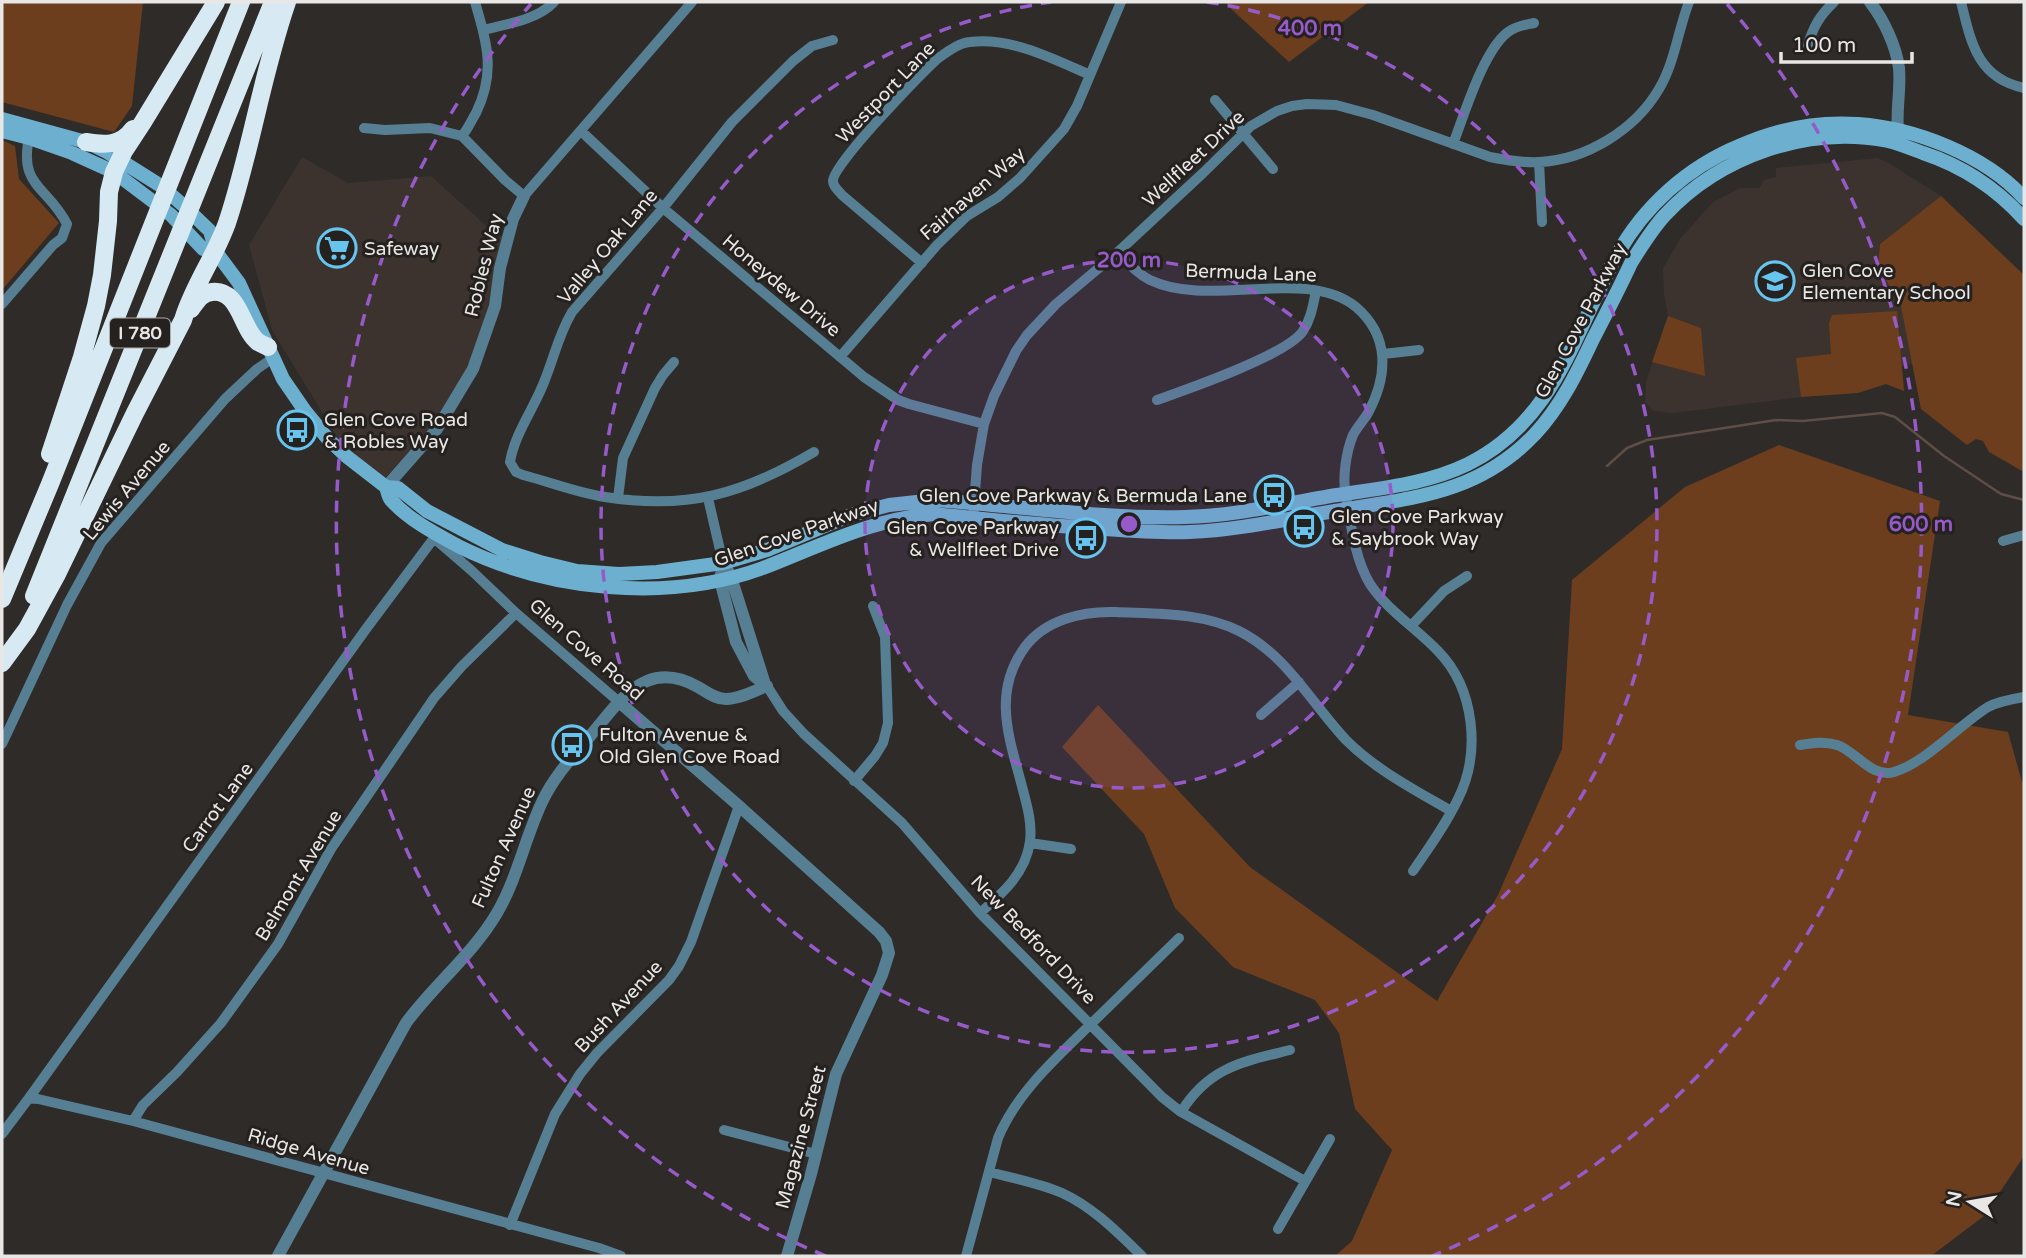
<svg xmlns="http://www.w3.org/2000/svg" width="2026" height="1258" font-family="'Varela Round',sans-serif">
  <rect width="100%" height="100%" fill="#2e2b29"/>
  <!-- built -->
  <path fill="#3c332e" d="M302,157L348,183L431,176L494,233L502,236L490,300L470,369L440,418L383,480L337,437L272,330L249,245Z
    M1878,158L1892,165L1941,196L1880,244L1878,266L1901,307L1912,361V364L1902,366L1904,391L1886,384L1858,393L1801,397L1673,413L1653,411L1645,402L1646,382L1668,316L1664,294L1663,268L1680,239L1713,202L1740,188H1759L1764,180L1776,177V168Z"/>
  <!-- green -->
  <path fill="#6d3e1d" d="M2,2H143L132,106L114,132L2,102Z
    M1226,2H1369L1289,62L1228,6Z
    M2,140L15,146L19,179L59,223L2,290Z
    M1941,196L2024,275V472L1989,452L1983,441L1976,439L1967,445L1921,409L1901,307L1878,266L1880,244Z
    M1897,311L1904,391L1886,384L1858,393L1801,397L1796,358L1831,354L1829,323L1832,315Z
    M1668,316L1701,328L1705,376L1652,362Z
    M1779,445L1940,501L1908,715L2008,732L2022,782H2024V1156L1984,1216L1931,1256H1335L1352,1241L1392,1150L1355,1109L1339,1033L1315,1000L1233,967L1175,908L1144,834L1062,747L1098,705L1250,867L1437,1001L1498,895L1562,749L1572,580L1685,487Z"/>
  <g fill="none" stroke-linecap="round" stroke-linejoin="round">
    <!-- stream -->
    <path stroke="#5e4e45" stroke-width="2.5" d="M1607,466L1627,448L1647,440L1776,420L1803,421L1882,413L1895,417L1944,456L2001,494L2024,500"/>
    <!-- minor -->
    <path stroke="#577f93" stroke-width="10" d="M1961,2C1971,42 1977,78 2024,88
      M483,30C507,24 537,20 554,2
      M1808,45C1813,27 1820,15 1834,2
      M1215,100L1273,169
      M364,128L385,130L430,128L462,136L505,180L524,196L692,2
      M581,131L663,208L864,377L898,400L909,404L984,424
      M462,136C468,129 471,121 476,113C496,72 487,44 475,2
      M1453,144C1465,113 1483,51 1508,32C1516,26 1525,25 1534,23
      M1539,162L1542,222
      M1118,252C1128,262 1137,274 1150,280C1210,309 1306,266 1356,307C1390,336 1388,376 1368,413C1364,420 1357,427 1353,435C1346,452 1342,479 1346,497C1351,525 1355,559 1370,584C1387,610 1416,628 1438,651C1475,689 1481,753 1458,799C1446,824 1429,848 1413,871
      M922,263L842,195C839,191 833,187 833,181C832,165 920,75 937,59C947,52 958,43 970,42C1011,37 1054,59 1090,75
      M2,304L53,245L62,238L67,224C47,185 17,187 30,133
      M1383,354L1419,350
      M840,357L937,245L967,216L998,197L1020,178L1064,129L1077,106L1121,2
      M1157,400C1188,389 1287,355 1303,331C1311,319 1313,305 1316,291
      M814,452C743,494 688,510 605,497C578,493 550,482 523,475L516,472L510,462C515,432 536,406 546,377C555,354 559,334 572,312L663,208L732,122L793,61L812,46L833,40
      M618,498L623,458L655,388L663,375L674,362
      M708,498L723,563
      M973,518L977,465L984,424L994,396L1016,351L1027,335L1056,304L1118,252L1203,173L1251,126L1277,111L1292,106L1307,104L1336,105L1373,115L1490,157C1506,160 1522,163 1539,162C1586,160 1635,130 1659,89C1675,62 1678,30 1689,2
      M435,539L472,571L516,613L619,702
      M2003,541L2024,535
      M1411,626L1444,591L1467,576
      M767,686L783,711L804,734L902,823L980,913L1162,1097L1181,1112L1305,1181
      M1261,715L1299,682
      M2,744L67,605L101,543L225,399L257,369L273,358
      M1800,745C1812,743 1825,741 1837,745C1856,751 1872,779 1894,772C1925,763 1959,725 1988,707C1999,701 2012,699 2024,697
      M854,781L875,756L883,743L888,723L885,637L873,606
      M1030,843L1071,849
      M980,913C1003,893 1026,873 1030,841C1032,825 1028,809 1024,794C1011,742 990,695 1025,647C1045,620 1082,611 1115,612C1156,614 1201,612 1239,631C1287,655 1311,703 1346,740C1376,770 1415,790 1451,811
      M29,1098L366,629L434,538
      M1181,1112C1209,1067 1242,1062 1290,1050
      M133,1121L143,1105L177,1072L221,1023L278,944L331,849L434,698L462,666L516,613
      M724,1130L816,1154
      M2,1134L29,1098L38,1099L133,1121L599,1248L621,1256
      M989,1172C1012,1178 1039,1183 1062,1193C1093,1207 1118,1233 1142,1256
      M510,1225L555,1114L580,1074L597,1053L669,980L679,966L691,942L739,806
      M1278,1229L1330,1139
      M966,1256L998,1138C1017,1092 1058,1056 1093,1022C1122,994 1150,966 1179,938"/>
    <!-- tertiary -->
    <path stroke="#577f93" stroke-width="12" d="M1870,2C1884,20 1896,46 1899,68C1901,89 1896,109 1898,130
      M386,487L437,429L473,369L495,306L500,268L513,219L524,196
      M727,569L731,577L764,681
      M721,574L720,580L736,642L754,676L767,686
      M619,702L739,806L879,932L886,941L889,953L882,975L836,1074L811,1174L787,1256
      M278,1256L406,1023C434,985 473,954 497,913C518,877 525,837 543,800C557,771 581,748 600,724C613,708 628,689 647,681C664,674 682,678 698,687C707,692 715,699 726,699C740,699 754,691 767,686"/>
    <!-- secondary -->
    <path stroke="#6dafcf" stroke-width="14" d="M2,119L86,142L107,152L161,186L184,206L210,231L216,252L239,283L283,379L305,411L328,439L346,456L386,487L398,488L427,511L502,550L540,562L577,571L619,574L657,572L723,563L767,550L851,515L889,505L935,500C1018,506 1102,519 1185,517C1236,516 1287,503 1337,495C1381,488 1427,484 1468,464C1556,420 1573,334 1617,255C1644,206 1688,167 1739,146C1777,129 1816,121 1858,124C1915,128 1985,155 2024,198
      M2,131L29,138L72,153L114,172L171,215L203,249L216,252
      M386,487C388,492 388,498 392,501C409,520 436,534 458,546C548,591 668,603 763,568C820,546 874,518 935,514C992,520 1048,526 1105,529C1133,531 1161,533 1189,532C1242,530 1295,517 1347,509C1420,497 1481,491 1535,434C1561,406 1577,373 1593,339C1606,314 1619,289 1631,263C1641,247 1652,229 1665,215C1720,156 1808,125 1888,141C1900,144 1912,149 1923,153C1962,166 1997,189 2024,219"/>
    <!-- motorway -->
    <path stroke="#d7eaf3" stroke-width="18" d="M86,142C105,145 121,146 133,129
      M191,309C197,301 201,293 212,292C240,289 241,329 258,342C261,344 264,345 268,347
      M50,454L82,357L96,306L102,275L108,221L109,192L114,172L124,151L143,122L216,2
      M34,596L273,2
      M2,599L50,484L241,2
      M2,663L27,629L56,576L135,413L183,320C193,286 215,257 227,223C251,151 262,74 287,2"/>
  </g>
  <!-- distance rings -->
  <circle cx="1129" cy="524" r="264" fill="#965bc9" fill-opacity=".12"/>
  <g fill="none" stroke="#965bc9" stroke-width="3.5" stroke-dasharray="12 9">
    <circle cx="1129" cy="524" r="264"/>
    <path d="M1207 2A528 528 0 1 1 1051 2"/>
    <path d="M826 1256A792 792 0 0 1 531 4M1727 4A792 792 0 0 1 1432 1256"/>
  </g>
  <!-- icons -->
  <defs>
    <g id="supermarket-ring" transform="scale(2.0125)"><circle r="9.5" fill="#24211f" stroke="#66c4ef" stroke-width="1.5"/><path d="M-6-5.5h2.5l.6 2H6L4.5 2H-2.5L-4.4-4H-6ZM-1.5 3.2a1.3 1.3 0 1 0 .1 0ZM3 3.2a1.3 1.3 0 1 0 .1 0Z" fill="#66c4ef"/></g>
    <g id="school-ring" transform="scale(2.0125)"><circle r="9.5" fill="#24211f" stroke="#66c4ef" stroke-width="1.5"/><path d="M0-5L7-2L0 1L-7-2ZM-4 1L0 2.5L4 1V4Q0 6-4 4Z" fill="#66c4ef"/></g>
    <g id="bus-ring" transform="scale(2.0125)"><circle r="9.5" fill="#24211f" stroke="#66c4ef" stroke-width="1.5"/><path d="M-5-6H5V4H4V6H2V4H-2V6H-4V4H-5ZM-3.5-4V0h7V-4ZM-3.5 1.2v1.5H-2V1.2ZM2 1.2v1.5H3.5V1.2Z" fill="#66c4ef"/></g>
  </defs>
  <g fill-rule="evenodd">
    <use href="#supermarket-ring" x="337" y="248"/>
    <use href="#school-ring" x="1775" y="281"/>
    <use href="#bus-ring" x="297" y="430"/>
    <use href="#bus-ring" x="1274" y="495"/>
    <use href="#bus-ring" x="1304" y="527"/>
    <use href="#bus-ring" x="1086" y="538"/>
    <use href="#bus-ring" x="572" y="745"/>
  </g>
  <g text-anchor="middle" stroke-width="6" stroke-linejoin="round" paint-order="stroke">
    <!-- shield labels -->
    <rect fill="#24211f" stroke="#aeacaa" stroke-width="2" x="110" y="318.5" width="60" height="29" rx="5"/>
    <g font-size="18" font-weight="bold" fill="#e9e7e6">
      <text x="140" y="339">I 780</text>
    </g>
    <!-- street labels -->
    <g font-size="19" fill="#e9e7e6" stroke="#24211f">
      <text transform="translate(885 92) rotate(-46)" y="7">Westport Lane</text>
      <text transform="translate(1193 158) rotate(-43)" y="7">Wellfleet Drive</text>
      <text transform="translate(972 193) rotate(-41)" y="7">Fairhaven Way</text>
      <text transform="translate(607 246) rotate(-50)" y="7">Valley Oak Lane</text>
      <text transform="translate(483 265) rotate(-76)" y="7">Robles Way</text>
      <text transform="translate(1251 272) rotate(2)" y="7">Bermuda Lane</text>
      <text transform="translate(782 285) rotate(40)" y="7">Honeydew Drive</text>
      <text transform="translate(1580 320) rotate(-62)" y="7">Glen Cove Parkway</text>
      <text transform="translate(126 490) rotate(-50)" y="7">Lewis Avenue</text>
      <text transform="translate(796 532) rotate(-19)" y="7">Glen Cove Parkway</text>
      <text transform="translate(587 649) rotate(41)" y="7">Glen Cove Road</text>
      <text transform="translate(217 807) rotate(-54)" y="7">Carrot Lane</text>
      <text transform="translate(503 847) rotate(-66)" y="7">Fulton Avenue</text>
      <text transform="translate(298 875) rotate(-59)" y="7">Belmont Avenue</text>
      <text transform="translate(1034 939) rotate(46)" y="7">New Bedford Drive</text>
      <text transform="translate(618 1006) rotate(-47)" y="7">Bush Avenue</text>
      <text transform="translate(800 1137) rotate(-75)" y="7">Magazine Street</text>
      <text transform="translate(309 1151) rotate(16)" y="7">Ridge Avenue</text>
    </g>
    <!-- poi labels -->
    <g font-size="19" fill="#e9e7e6" stroke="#24211f" text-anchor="start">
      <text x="364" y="255">Safeway</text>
      <text x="1802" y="277">Glen Cove<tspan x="1802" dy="22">Elementary School</tspan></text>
      <text x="324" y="426">Glen Cove Road<tspan x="324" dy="22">&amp; Robles Way</tspan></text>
      <text x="1247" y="502" text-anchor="end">Glen Cove Parkway &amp; Bermuda Lane</text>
      <text x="1331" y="523">Glen Cove Parkway<tspan x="1331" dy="22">&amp; Saybrook Way</tspan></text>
      <text x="1059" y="534" text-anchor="end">Glen Cove Parkway<tspan x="1059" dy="22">&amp; Wellfleet Drive</tspan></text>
      <text x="599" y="741">Fulton Avenue &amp;<tspan x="599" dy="22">Old Glen Cove Road</tspan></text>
    </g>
  </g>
  <circle cx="1129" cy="524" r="10" fill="#965bc9" stroke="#24211f" stroke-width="3.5"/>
  <g font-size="21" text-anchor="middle" font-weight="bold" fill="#965bc9" stroke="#24211f" stroke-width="6" stroke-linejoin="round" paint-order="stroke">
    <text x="1310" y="35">400 m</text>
    <text x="1129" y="267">200 m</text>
    <text x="1921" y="531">600 m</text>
  </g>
  <!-- border -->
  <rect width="2026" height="1258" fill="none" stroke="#e9e7e6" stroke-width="7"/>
  <!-- north arrow -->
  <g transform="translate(1970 1202) rotate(281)" stroke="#24211f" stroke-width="5" paint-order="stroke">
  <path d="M0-5L12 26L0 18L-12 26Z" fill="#e9e7e6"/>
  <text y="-10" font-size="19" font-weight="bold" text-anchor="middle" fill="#e9e7e6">N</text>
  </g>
  <!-- scale -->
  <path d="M1781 52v10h131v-10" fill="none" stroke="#e9e7e6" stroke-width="3.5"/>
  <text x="1792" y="52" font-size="21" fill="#e9e7e6" stroke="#24211f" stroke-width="5" paint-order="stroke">100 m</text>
</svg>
